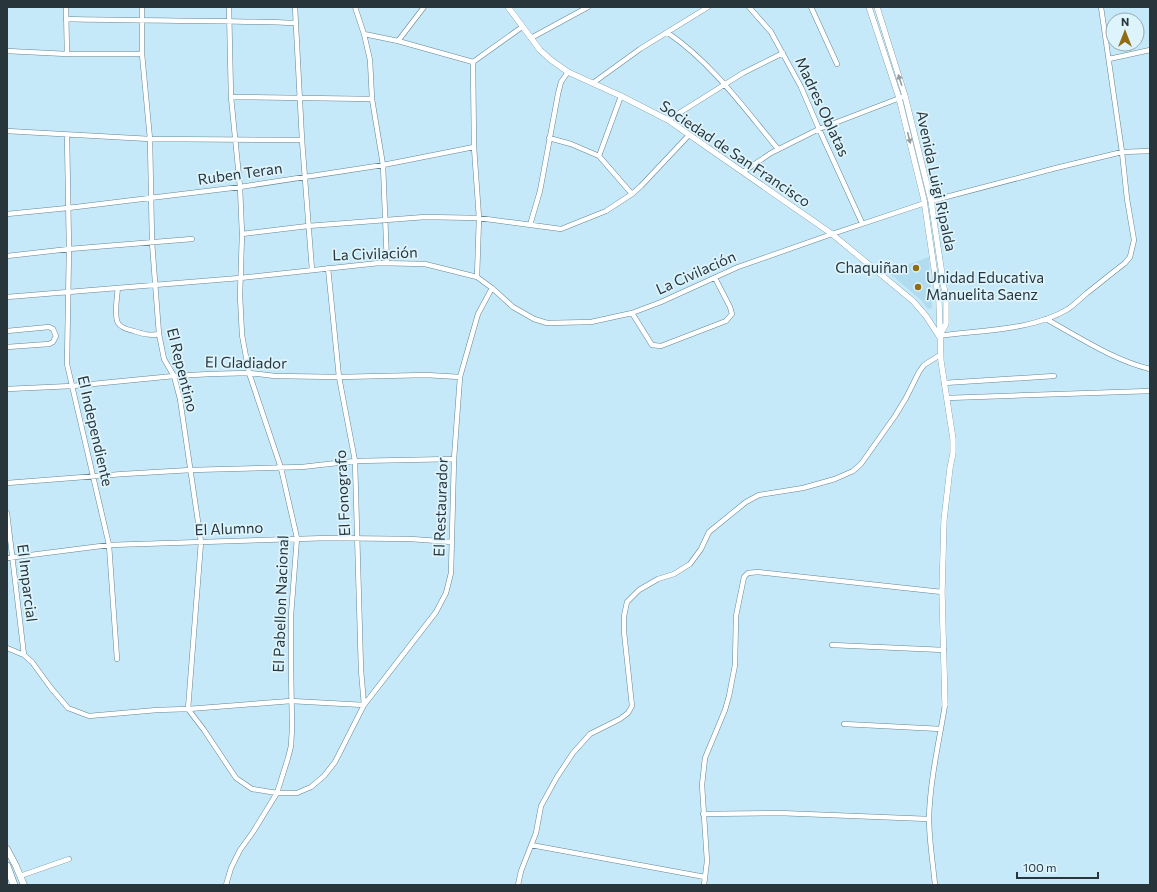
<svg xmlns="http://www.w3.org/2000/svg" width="1157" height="892" font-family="Commissioner,sans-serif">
  <rect width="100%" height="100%" fill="#c5e9f8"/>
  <!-- built -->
  <path fill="#b1dcef" d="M929,257L932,307L930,309L927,308L922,301L888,272Z"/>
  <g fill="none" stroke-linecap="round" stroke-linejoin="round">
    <!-- minor casing -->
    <g stroke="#658694" stroke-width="5.5">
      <path id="minor" d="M66,7L67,54
        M142,7V54L150,139L152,242L159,334L164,359L174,376L180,399L201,542L188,709
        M295,7L302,140L312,270
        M355,7L364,34L370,60L372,99L383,165L387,263
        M749,7L771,32L801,87L819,129L862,223
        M811,7L837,64
        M66,19C143,21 219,20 296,23
        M668,33C712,63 744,108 778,149
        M364,34L398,41L473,62L522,27
        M531,38L588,7
        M398,41L424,7
        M7,51L67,54H142
        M1109,59L1150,50
        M473,62L474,147L479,218L477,277
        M593,83L640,49L708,7
        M231,97L372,99
        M668,120L743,73L783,53
        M7,131L150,139L302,140
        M67,135L69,249L67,364L109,545L117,659
        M549,138L571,144L599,156L632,194
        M599,156L621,96
        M743,172L771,153L819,129L905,96
        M931,201L1056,168L1122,152L1150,151
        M7,214L68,208L240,187L383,165L474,147
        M530,225L540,191L558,94L561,82L568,72
        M242,234L308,226L425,217L479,218L561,229L606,211L632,194L641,186L689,135
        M7,256L69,249L192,239
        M118,288C117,296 114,316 118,323C121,328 129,330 134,331C143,334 150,336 159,334
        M7,297L240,278L379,263L425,264L477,277L492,288L513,307L534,319L547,323L591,322L632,313L661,302L738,267L832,234L925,203
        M632,313L652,345L661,346L726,321L732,314L730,307L715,278
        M1046,319C1079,337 1113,360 1150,369
        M7,331L49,327L53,329L56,336L53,342L49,344L7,347
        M939,336C979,330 1032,331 1068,309C1074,305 1080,299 1087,293C1100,283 1112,273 1125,263L1130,257L1134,240L1127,199L1122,152L1101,7
        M944,383L1054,376
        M7,389L72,386L174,376L210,374L249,373L275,376L339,377L426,375L460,377
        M947,398L1150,391
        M7,483L123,474L191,470L302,467L355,461L454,459
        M7,513L24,655
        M7,558L109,545L328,538L411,539L452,542
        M832,645L944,650
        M7,648L24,655L32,662L51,688L68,708L89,716L157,710L188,709L291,701L364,705L436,612L446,593L451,573L454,459L460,377L478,314L492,288
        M188,709L204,730L236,778L252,789L277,793H297L311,787L324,776L335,762L364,705L361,670L355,461L339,377L328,268
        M844,724L941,729
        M703,814L779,813L929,819
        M531,845L705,877
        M20,876L69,859
        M226,885L231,868L240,850L253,832L277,793L288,758L291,746L292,728L291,666V615L297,538L281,468L249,373L242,335L240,296L242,234L240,187L231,97L229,7
        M518,885L521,871L536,833L541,806L557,777L573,753L590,734L620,719L628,713L632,706L624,632V616L627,602L639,590L658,579L674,574L690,564L701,549L709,532L746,502L759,495L803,488L835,479L853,471L861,464L895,416L906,398L919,372L924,365L940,355
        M704,885L707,861L702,785L705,758L725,710L729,696L735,665L736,616L744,577L748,573L758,572L942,592
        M935,885C933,863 929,840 929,818C930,780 939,742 945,705"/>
    </g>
    <!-- tertiary casing -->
    <g stroke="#658694" stroke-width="6">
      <path id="tertiary" d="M508,7L540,50L551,60L568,72L621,96L668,120L832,234L913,301L926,316L939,336
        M869,7L899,98L924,200L939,302L941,361L953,439V453L950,468L944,520L942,592L945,705
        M877,7L905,96L931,201L946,301V324L939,336"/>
    </g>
    <!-- secondary casing -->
    <g stroke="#658694" stroke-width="7">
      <path id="secondary" d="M7,849L16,866L24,885"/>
    </g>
    <!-- primary casing -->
    <g stroke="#658694" stroke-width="8">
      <path id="primary" d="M7,866L14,885"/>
    </g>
    <!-- minor -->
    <use href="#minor" stroke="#fff" stroke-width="4.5"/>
    <!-- tertiary -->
    <use href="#tertiary" stroke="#fff" stroke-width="5.5"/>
    <!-- secondary -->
    <use href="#secondary" stroke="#fff" stroke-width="6"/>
    <!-- primary -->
    <use href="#primary" stroke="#fff" stroke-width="7"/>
  </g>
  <!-- one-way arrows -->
  <defs><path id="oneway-solid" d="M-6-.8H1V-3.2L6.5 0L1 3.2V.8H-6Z"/></defs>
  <g fill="#949a9e">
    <use href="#oneway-solid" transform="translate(900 80) rotate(-108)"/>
    <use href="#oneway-solid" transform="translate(909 138) rotate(76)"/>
  </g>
  <!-- markers -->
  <g fill="#916c12" stroke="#def4fd" stroke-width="1.5">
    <circle cx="916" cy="268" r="4"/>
    <circle cx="918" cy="287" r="4"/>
  </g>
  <g text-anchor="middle" stroke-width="3.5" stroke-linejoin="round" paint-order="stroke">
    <!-- street labels -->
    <g font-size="15" fill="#28363c" stroke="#def4fd">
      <text transform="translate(822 107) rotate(65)" y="5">Madres Oblatas</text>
      <text transform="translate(735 154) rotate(34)" y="5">Sociedad de San Francisco</text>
      <text transform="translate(240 174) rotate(-8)" y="5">Ruben Teran</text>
      <text transform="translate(936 181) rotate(78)" y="5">Avenida Luigi Ripalda</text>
      <text transform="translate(375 254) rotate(-2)" y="5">La Civilación</text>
      <text transform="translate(696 273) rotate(-24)" y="5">La Civilación</text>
      <text transform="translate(246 363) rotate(1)" y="5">El Gladiador</text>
      <text transform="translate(182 370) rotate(76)" y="5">El Repentino</text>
      <text transform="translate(95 431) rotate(77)" y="5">El Independiente</text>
      <text transform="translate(343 493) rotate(-93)" y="5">El Fonografo</text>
      <text transform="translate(441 507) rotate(-88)" y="5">El Restaurador</text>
      <text transform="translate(229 529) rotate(-2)" y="5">El Alumno</text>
      <text transform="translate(27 583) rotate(83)" y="5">El Imparcial</text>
      <text transform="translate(281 604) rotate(-88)" y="5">El Pabellon Nacional</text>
    </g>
    <!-- poi labels -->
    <g font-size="15" fill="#28363c" stroke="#def4fd" text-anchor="end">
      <text x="908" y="273">Chaquiñan</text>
      <text x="926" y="283" text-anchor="start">Unidad Educativa<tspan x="926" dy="17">Manuelita Saenz</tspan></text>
    </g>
  </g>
  <!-- border -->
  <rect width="1157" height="892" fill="none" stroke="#28363c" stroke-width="16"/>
  <!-- north arrow -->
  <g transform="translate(1125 32)"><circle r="19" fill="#def4fd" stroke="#95a8b0"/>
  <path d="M0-3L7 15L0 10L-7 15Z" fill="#916c12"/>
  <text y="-6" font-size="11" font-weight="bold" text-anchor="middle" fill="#28363c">N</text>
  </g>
  <!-- scale -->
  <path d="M1017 872v6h81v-6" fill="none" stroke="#28363c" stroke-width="2"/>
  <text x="1023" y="872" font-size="12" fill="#28363c" stroke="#def4fd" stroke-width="3" paint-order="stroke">100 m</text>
</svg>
